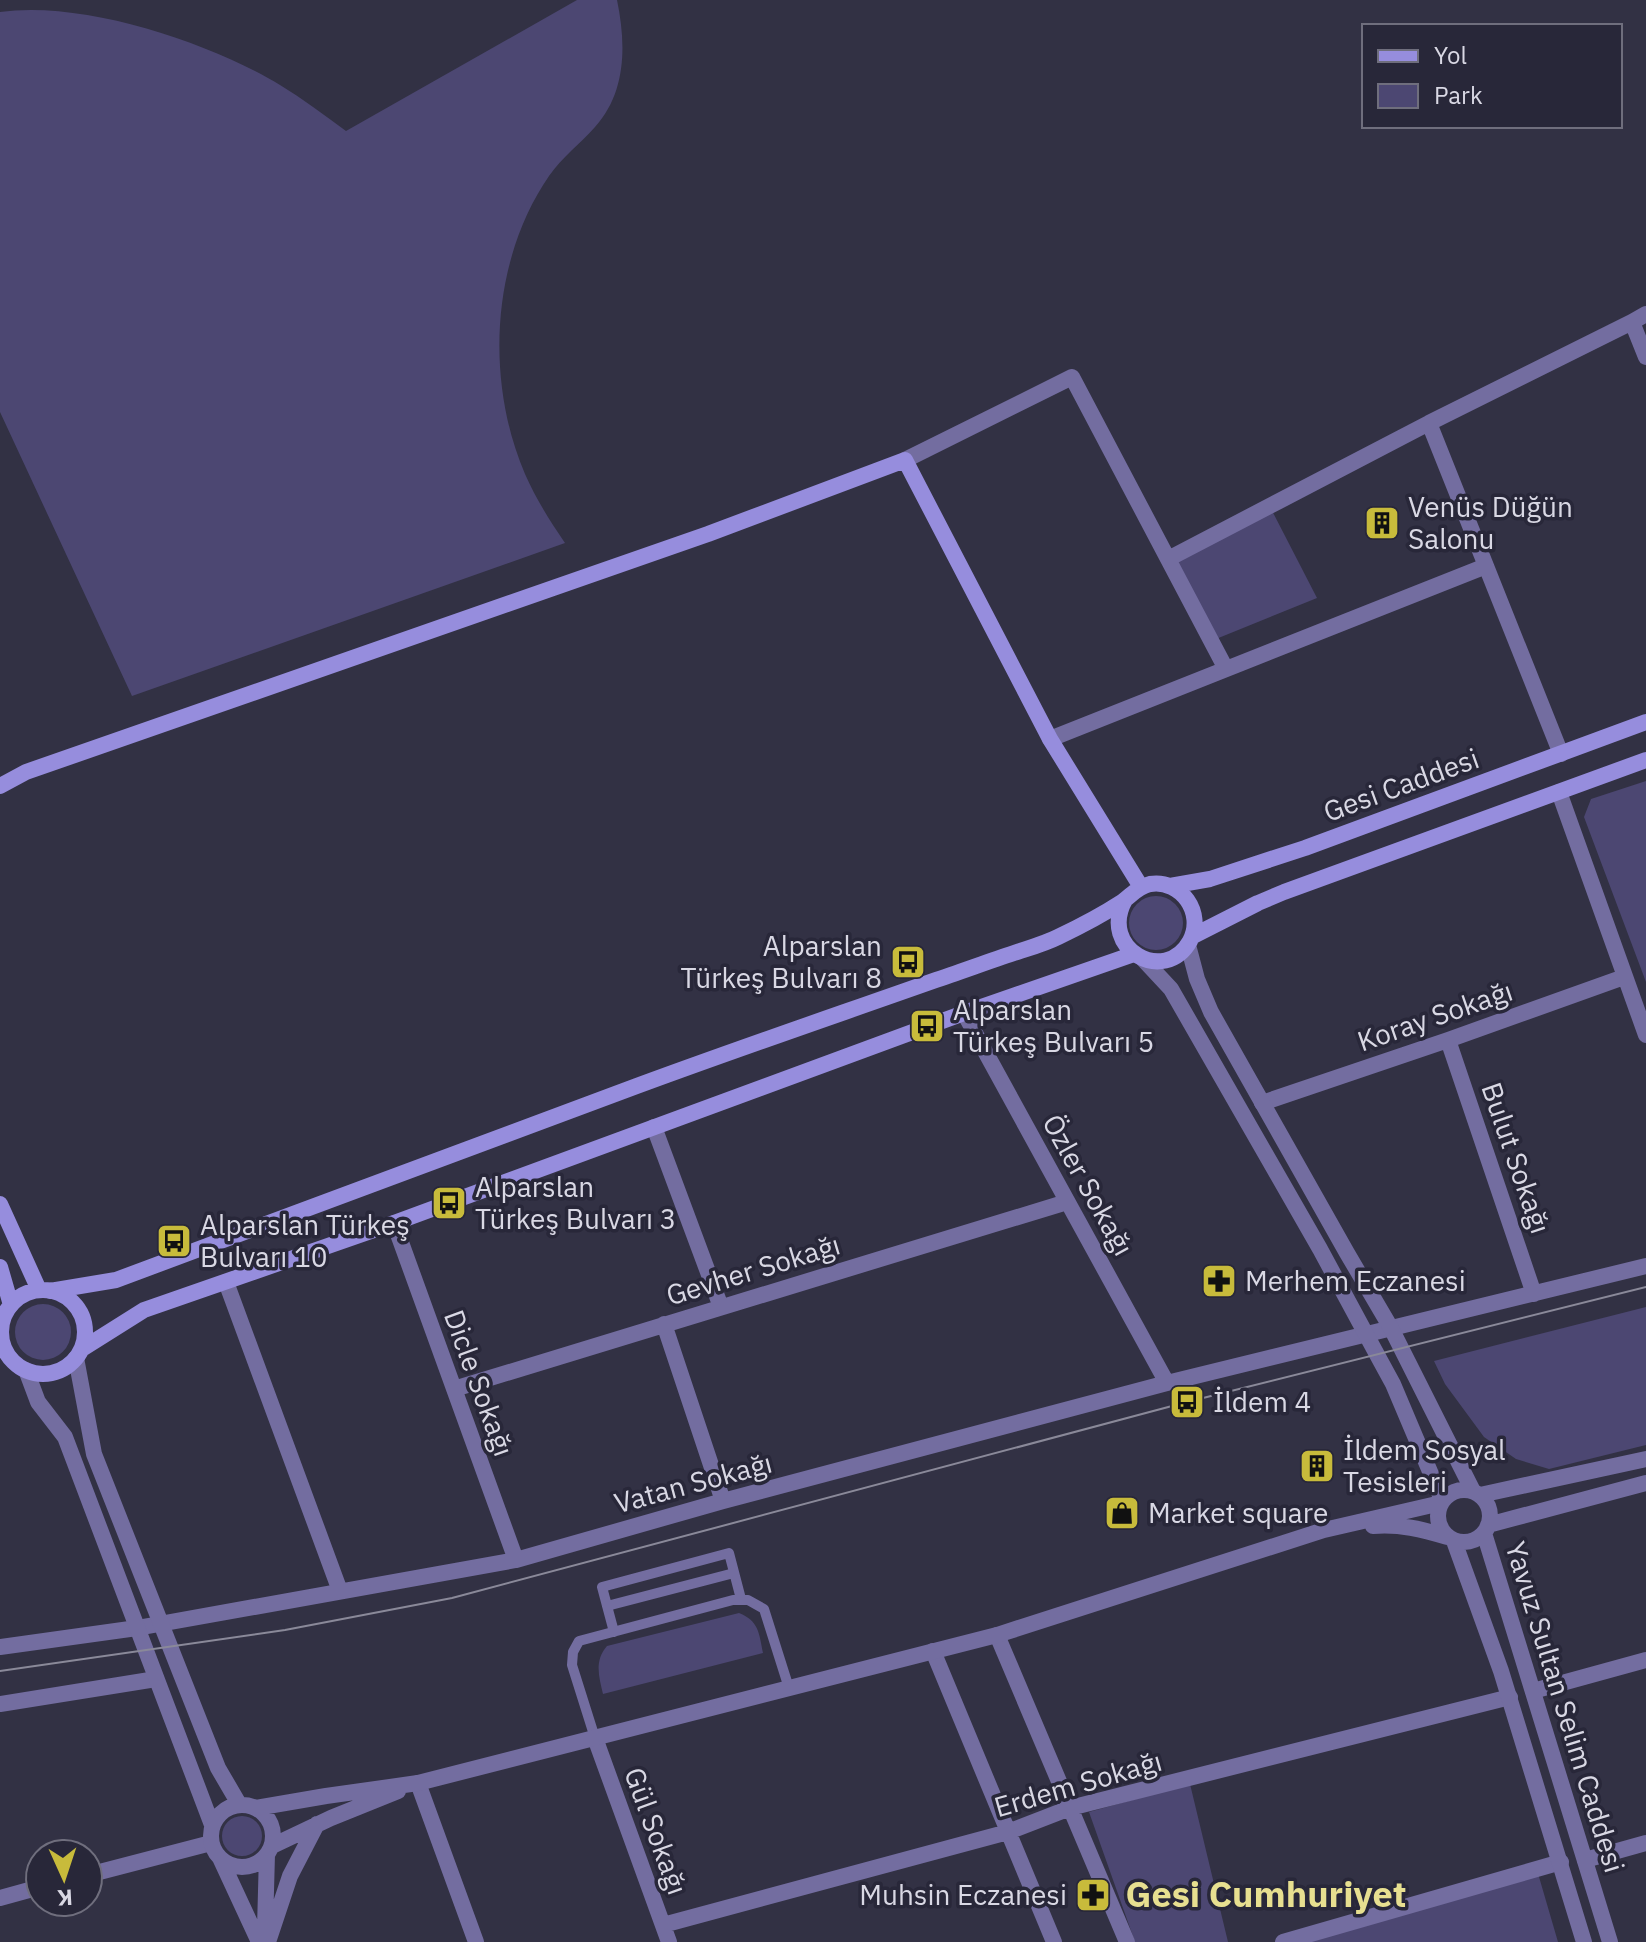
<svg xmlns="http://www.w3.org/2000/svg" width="1646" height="1942" font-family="'IBM Plex Sans',sans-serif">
  <rect width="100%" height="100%" fill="#323144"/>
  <!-- green -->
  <path fill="#4c4772" d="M577,0H617C626,43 627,92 595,127C580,144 562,157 549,176C491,260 485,381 525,474C536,499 550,521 565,543L132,696L0,412V12C83,0 209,42 280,85C303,99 324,115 346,131Z
    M1267,501L1317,598L1216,639L1168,551Z
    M1646,781V982L1584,817L1591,799Z
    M1129 923a27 27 0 1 1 54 0a27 27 0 1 1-54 0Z
    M15 1332a28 28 0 1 1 56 0a28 28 0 1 1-56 0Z
    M1646,1307V1445L1549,1469L1516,1459L1484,1437L1445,1384L1434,1361Z
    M739,1613C759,1621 759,1633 763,1653L603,1694C599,1677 594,1661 607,1646Z
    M1190,1784L1228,1942H1135L1089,1812Z
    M222 1836a20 20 0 1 1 40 0a20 20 0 1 1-40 0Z
    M1537,1870L1558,1942H1276Z"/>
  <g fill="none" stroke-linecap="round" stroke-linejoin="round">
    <!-- service -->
    <path stroke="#736da0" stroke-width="10" d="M607,1606L734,1573
      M614,1632L602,1587L729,1553L741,1599
      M595,1738L572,1665L573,1652L579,1641L733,1600H748L764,1609L789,1688"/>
    <!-- minor -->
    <path stroke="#736da0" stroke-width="16" d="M1646,314L1632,322L1646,357
      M905,460L1072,377L1226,669
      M1168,559L1429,423
      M1050,739L1486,566
      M1561,754L1429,423L1632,322
      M1559,792L1646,1035
      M964,1013L1167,1383
      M1448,1040L1534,1294
      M1262,1103L1448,1040L1624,977
      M654,1127L721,1307
      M394,1223L516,1560
      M226,1282L340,1591
      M664,1324L723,1501
      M454,1389L1067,1202
      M997,1635L1127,1942
      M0,1647L137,1628L516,1560L723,1501L1167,1383L1646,1266
      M933,1651L1054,1942
      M1533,1691L1646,1660
      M0,1704L156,1679
      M595,1738L669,1942
      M418,1783L476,1942
      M1585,1860L1646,1843
      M88,1875L211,1843
      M0,1898L40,1887
      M663,1925L1008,1832L1070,1808L1510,1697
      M1283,1942L1561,1862"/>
    <!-- tertiary -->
    <path stroke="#736da0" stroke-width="16" d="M1188,945L1197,979L1211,1012L1347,1253L1391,1328L1473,1491
      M1143,959L1171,989L1320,1249L1381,1362L1393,1384L1442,1500
      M76,1358L94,1454L218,1768L239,1804
      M26,1370L38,1402L65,1437L212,1825
      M1438 1516a26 26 0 1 1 52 0a26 26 0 1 1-52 0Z
      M1480,1495L1646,1459
      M1488,1525L1646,1483
      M1373,1526C1400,1524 1422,1529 1447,1537
      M1484,1533L1610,1942
      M1454,1541L1501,1671L1584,1942
      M211 1836a31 31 0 1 1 62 0a31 31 0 1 1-62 0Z
      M256,1808L326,1796L418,1783L997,1635L1324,1530L1441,1503
      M272,1846L331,1818L398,1791
      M220,1858L259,1942
      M265,1928L267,1854
      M268,1942L290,1876L317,1824"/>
    <!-- secondary -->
    <path stroke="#968ddd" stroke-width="16" d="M0,786L26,772L708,534L905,460L1050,739L1141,887
      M1170,886L1210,879L1305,848L1646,722
      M1193,936L1258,903L1284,892L1646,760
      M0,1204L39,1290
      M0,1267L11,1305
      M1 1332a42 42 0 1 1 84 0a42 42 0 1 1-84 0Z
      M50,1291L116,1280C286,1217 455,1152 626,1090C728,1052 831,1017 933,981C960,972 987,962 1014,953C1029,948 1044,944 1058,937C1079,927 1102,915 1122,902C1132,895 1137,887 1150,884C1181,879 1205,913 1190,941C1165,986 1098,949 1125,900
      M82,1349L144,1310L394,1223L964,1013L1134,954"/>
    <!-- tram -->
    <path stroke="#8a8999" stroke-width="2" d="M0,1671L285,1630L452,1598L1187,1402L1646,1287"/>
  </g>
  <!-- icons -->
  <defs>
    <g id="building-square" transform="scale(1.8)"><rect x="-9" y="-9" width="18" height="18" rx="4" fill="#c8bb3b" stroke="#282739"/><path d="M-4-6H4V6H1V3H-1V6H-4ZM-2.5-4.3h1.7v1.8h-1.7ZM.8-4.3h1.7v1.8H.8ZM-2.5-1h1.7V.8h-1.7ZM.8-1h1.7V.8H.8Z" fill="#111"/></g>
    <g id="bus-square" transform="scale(1.8)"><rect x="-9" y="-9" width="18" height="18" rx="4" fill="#c8bb3b" stroke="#282739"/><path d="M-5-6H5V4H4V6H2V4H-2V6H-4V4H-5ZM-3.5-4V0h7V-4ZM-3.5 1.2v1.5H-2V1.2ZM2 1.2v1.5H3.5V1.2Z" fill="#111"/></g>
    <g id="pharmacy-square" transform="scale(1.8)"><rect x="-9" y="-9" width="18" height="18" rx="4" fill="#c8bb3b" stroke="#282739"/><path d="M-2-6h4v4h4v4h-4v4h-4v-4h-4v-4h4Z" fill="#111"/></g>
    <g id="shop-square" transform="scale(1.8)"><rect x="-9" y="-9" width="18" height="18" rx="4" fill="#c8bb3b" stroke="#282739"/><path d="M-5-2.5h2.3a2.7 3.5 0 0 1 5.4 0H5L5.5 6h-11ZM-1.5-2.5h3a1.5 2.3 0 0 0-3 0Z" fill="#111"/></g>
  </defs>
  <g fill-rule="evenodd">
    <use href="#building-square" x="1382" y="523"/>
    <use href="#bus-square" x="908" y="962"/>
    <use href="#bus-square" x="927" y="1026"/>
    <use href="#bus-square" x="449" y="1203"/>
    <use href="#bus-square" x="174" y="1241"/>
    <use href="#pharmacy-square" x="1219" y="1281"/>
    <use href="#bus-square" x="1187" y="1402"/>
    <use href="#building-square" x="1317" y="1466"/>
    <use href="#shop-square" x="1122" y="1513"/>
    <use href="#pharmacy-square" x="1093" y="1895"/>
  </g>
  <g text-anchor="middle" stroke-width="7" stroke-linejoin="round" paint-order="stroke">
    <!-- poi labels -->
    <g font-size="28" fill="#d9d8e4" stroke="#282739" text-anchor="start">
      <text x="1408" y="517">Venüs Düğün<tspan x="1408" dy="32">Salonu</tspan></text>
      <text x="882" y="956" text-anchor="end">Alparslan<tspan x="882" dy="32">Türkeş Bulvarı 8</tspan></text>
      <text x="953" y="1020">Alparslan<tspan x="953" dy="32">Türkeş Bulvarı 5</tspan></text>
      <text x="475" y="1197">Alparslan<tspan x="475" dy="32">Türkeş Bulvarı 3</tspan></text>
      <text x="200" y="1235">Alparslan Türkeş<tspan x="200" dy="32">Bulvarı 10</tspan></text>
      <text x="1245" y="1291">Merhem Eczanesi</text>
      <text x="1213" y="1412">İldem 4</text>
      <text x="1343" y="1460">İldem Sosyal<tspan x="1343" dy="32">Tesisleri</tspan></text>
      <text x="1148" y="1523">Market square</text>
      <text x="1067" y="1905" text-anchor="end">Muhsin Eczanesi</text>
    </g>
    <!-- street labels -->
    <g font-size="28" fill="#d9d8e4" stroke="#282739">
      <text transform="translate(1401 785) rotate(-20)" y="10">Gesi Caddesi</text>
      <text transform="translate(1435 1016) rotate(-19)" y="10">Koray Sokağı</text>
      <text transform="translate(1516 1158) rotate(71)" y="10">Bulut Sokağı</text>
      <text transform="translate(1088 1185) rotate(61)" y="10">Özler Sokağı</text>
      <text transform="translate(753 1270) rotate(-17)" y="10">Gevher Sokağı</text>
      <text transform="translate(479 1383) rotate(70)" y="10">Dicle Sokağı</text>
      <text transform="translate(693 1483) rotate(-15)" y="10">Vatan Sokağı</text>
      <text transform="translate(1565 1707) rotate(73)" y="10">Yavuz Sultan Selim Caddesi</text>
      <text transform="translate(1078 1784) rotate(-16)" y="10">Erdem Sokağı</text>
      <text transform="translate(656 1831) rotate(70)" y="10">Gül Sokağı</text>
    </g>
    <!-- district labels -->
    <g font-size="36" font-weight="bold" fill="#e7df90" stroke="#282739">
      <text x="1266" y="1907">Gesi Cumhuriyet</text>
    </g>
  </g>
  <!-- legend -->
  <rect x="1362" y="24" width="260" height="104" fill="#282739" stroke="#6f6e7d" stroke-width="2"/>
  <rect x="1378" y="50" width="40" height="12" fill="#968ddd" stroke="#6f6e7d" stroke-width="2"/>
  <text x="1434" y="64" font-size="24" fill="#d9d8e4">Yol</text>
  <rect x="1378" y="84" width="40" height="24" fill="#4c4772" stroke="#6f6e7d" stroke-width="2"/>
  <text x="1434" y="104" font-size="24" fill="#d9d8e4">Park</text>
  <!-- north arrow -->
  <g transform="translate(64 1878) rotate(177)"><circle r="38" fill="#282739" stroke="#6f6e7d" stroke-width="2"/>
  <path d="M0-6L14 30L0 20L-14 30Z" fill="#c8bb3b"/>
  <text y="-12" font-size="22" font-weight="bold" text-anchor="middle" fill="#d9d8e4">K</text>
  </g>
</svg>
